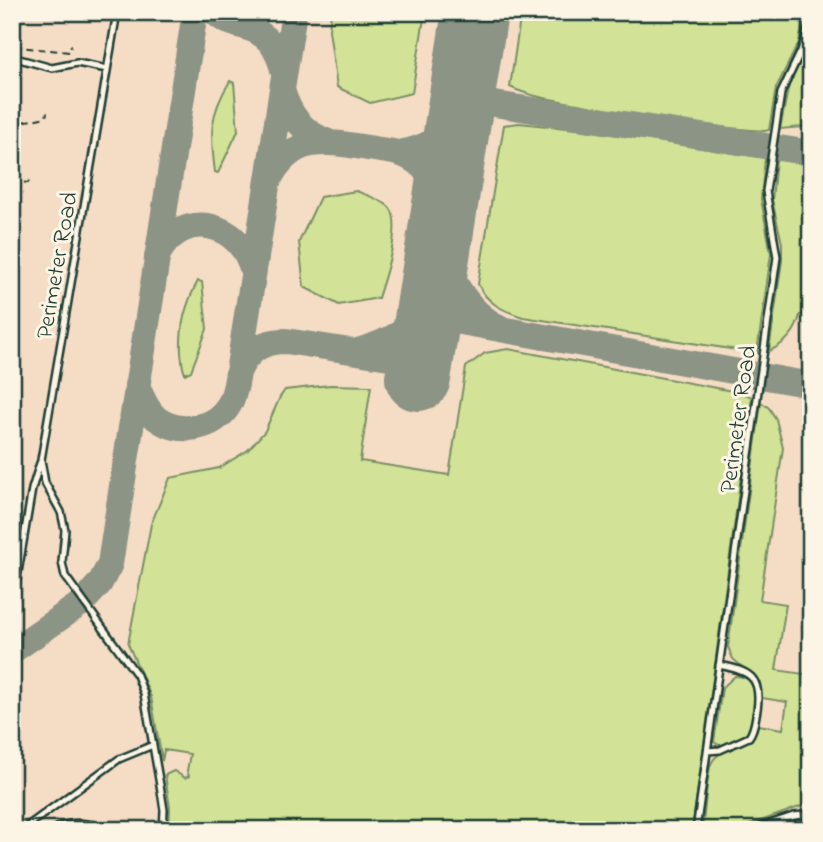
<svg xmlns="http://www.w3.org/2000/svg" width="823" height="842" font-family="'Indie Flower',sans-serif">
  <rect width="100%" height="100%" fill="#f9ead6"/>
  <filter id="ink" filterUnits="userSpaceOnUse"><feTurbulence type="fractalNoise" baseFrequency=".0143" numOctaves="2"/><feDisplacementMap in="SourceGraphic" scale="14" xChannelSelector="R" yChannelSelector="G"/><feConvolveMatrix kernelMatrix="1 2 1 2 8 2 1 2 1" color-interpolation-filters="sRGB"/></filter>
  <g filter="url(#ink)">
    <!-- built -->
    <path fill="#f5dcc4" d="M12,12H811V830H12Z"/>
    <!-- green -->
    <path fill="#d2e397" stroke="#789066" stroke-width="2" d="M331,12H425L412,93L370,103L337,87L329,30Z
      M521,12H805L799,42L776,88L769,130L765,131C703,127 639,116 578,104C555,100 531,97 510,87Z
      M811,41V109L803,127L780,129L789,84Z
      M230,81L234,83L238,131L218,173L215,172C210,134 209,115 230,81Z
      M519,123L594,131L765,158L761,199L771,254L757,353L523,317C504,311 487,304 478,284L504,125Z
      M776,159L811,165V261L803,315H800C796,333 785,344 769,351L782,261V243L772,200Z
      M356,191C366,195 384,200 390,208C403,226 384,278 378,298L339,305L304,287L299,242L320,197Z
      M198,281L202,282L207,329L191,371L185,374C182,367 182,360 181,352C180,326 185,305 198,281Z
      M508,349L743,393L752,397L692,830H169L170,808L165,775L174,771L185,778L189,776L187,771L190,754L164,750L162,761L151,697L128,644L151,524L170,478L219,468L248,450L265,431L280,397L285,390L330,385L371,386L360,461L449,475L466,367L485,353Z
      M761,402L769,408L776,419L783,448L760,600L786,604L776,670L811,675V765L805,805L735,830H702C705,813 706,779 711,764C720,743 753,752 758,725L783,729L787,702L762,698L760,682L733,659L728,647Z
      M735,676C758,676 756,695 753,712C752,719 753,728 749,733C744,740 727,745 719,745L714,742L722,688Z"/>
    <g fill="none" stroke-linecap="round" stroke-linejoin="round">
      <!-- taxiway -->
      <path stroke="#8c9485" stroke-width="26" d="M215,12C224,22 233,23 245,27C270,34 278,50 284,73
        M467,60C469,80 466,95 488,103
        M282,90C290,116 302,132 328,142
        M457,128L470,109L488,103L811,153
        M399,153C429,148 446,136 460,109
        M269,180C292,134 326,141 368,148C384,151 402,151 415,161C433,173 439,192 444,212
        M440,239C445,273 467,312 499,327
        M157,256C182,206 242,222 253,272
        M428,316L811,385
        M358,351C389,342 417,329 431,298
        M238,372C248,350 263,341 286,341L421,362
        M137,385C141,396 147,410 156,418C179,436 215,429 229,405C235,395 236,384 238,373L294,12
        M12,651L83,602L100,583L110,564L195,12"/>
      <!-- runway -->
      <path stroke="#8c9485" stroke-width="66" d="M418,378L475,12"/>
      <!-- service casing -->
      <g stroke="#1f3d34" stroke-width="10">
        <path id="service" d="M117,12L41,460L45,483L61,512L65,530L62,562L65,576L137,675L144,694L161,791L164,810L163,830
          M12,57L52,68L77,63L107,69
          M12,608L32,489L40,463
          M707,751L720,750L749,737C755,729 755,719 757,710C762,677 750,671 719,665
          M22,830L119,759L153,745
          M52,830C72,819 88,823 110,830
          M696,830L777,257L766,191L781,93L801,51L811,20
          M751,830L794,816L811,814"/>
      </g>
      <!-- path -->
      <path stroke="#1f3d34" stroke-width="2" stroke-dasharray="7 5" stroke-linecap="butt" d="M15,49L18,47L70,52L71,45
        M12,124L46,117L47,112
        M12,181L28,183L30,179"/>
      <!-- service -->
      <use href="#service" stroke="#fcf5e5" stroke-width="5"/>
    </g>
  </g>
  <g text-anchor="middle" stroke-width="6" stroke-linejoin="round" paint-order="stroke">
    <!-- street labels -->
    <g font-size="24" fill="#1f3d34" stroke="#fcf5e5">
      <text transform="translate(56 265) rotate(-80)" y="8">Perimeter Road</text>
      <text transform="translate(737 419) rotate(-82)" y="8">Perimeter Road</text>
    </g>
  </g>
  <!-- margin -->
  <rect width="823" height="842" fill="none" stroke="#fcf5e5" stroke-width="42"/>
  <rect x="21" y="21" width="781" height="800" fill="none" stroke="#1f3d34" stroke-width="2.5" filter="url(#ink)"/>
</svg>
